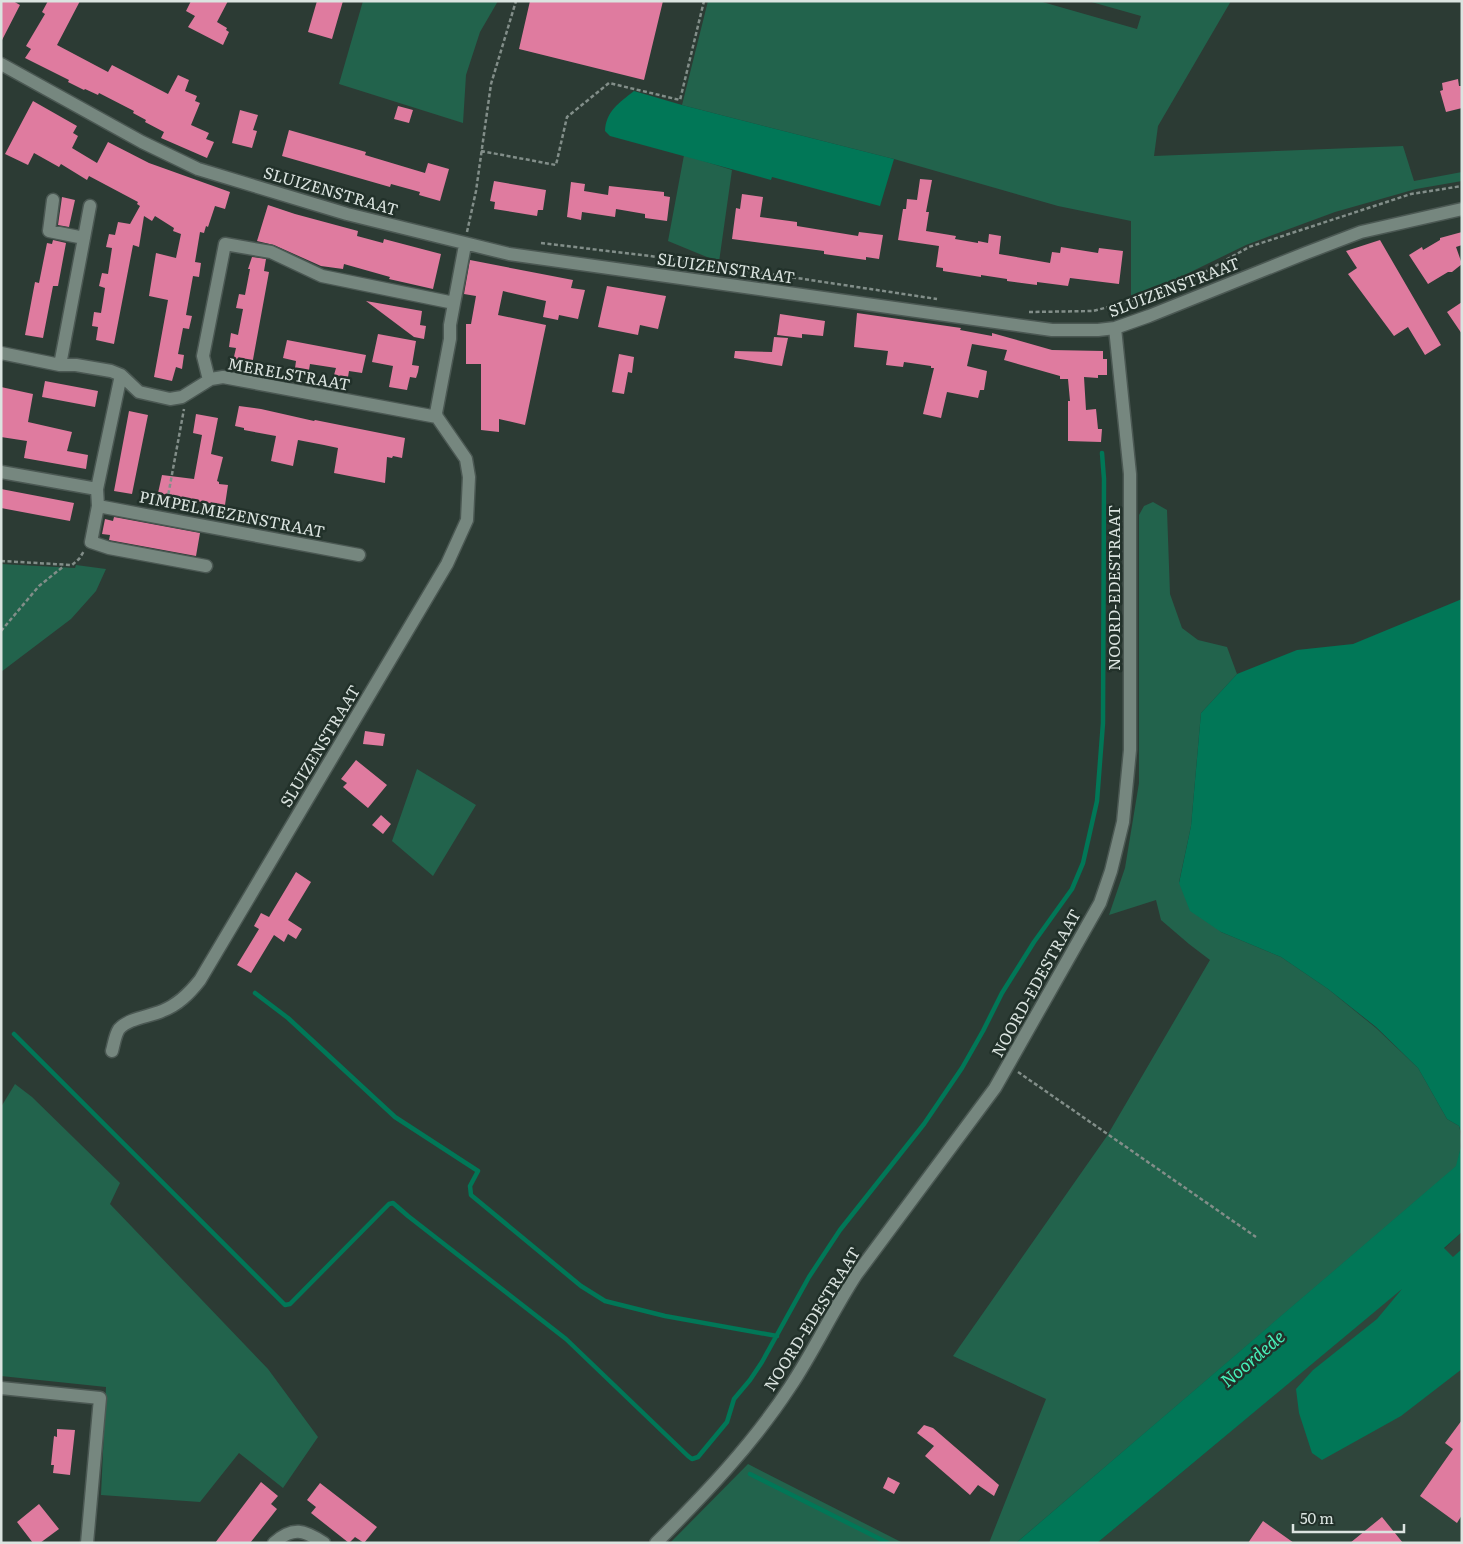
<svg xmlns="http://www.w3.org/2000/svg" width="1463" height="1544" font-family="Literata,serif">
  <rect width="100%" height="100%" fill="#2c3b34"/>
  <!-- built -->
  <path fill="#2f453b" d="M1462,1232V1543H1097L1405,1286Z"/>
  <!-- green -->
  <path fill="#22634c" d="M363,1H498L480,32L466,75L463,123L339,84Z
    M708,1H1039L1137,29L1141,16L1088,1H1231L1158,126L1154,156L1403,146L1414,181L1462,172V181L1416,189L1335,212L1246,245L1160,287L1131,298V221L1058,206L894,159L682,105Z
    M684,155L732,170L719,262L668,241Z
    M1153,502L1167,510L1170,594L1182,628L1198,640L1227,647L1237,674L1201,713L1191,826L1179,882L1221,932L1281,957L1328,989L1376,1028L1418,1068L1447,1119L1459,1126C1463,1140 1460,1152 1457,1166L1016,1543H989L1046,1399L953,1356L1107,1136L1210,960L1189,944L1161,920L1156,900L1109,915L1125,868L1139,783V515L1144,506Z
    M1,564L75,568L76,565L106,569L96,591L71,619L1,672Z
    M417,769L476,805L433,876L392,841Z
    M15,1084L32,1097L120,1183L110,1204L268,1369L318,1437L283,1488L239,1453L200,1502L101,1495L106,1387L1,1376V1107Z
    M748,1464L903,1543H670Z"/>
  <!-- water -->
  <path fill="#017757" d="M634,91L682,105L894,159L880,206L772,177L771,180L610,136L605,131C606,111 619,103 634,91Z
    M1462,599V1135L1459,1126L1447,1119L1418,1068L1376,1027L1328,989L1281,957L1221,932L1190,911L1179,883L1191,826L1201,713L1237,674L1297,650L1353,644Z
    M1462,1142V1232L1444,1248L1453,1257L1462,1249V1369L1401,1416L1322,1460L1312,1453L1299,1413L1296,1389L1313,1370L1377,1319L1402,1289L1097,1543H1016L1456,1166Z"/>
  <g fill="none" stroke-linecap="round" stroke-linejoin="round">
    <!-- stream -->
    <path stroke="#017757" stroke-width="4.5" d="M255,993L288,1018L395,1117L478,1171L470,1186L471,1195L581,1286L605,1301L665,1316L777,1336
      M14,1034L285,1305L290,1304L389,1204L393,1203L408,1216L566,1339L688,1456L692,1459L698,1457L727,1422L734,1399L750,1380L762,1362L809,1277L840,1230L924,1124L962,1068L983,1031L1002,993L1034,942L1072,889L1083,863L1097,801L1103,723L1104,479L1102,453
      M750,1474L888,1543"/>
  </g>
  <!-- building -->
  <path fill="#df7b9f" d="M1,1H13L20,5L1,42Z
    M48,1H80L57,45L108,72L112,65L168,94L178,75L189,80L185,91L197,96L195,101L200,103L191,125L209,133L206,139L214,142L207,158L161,138L164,132L145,122L146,120L133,113L134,111L99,93L98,95L85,89L84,90L68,82L69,80L25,58L31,49L26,46L45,14L42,12Z
    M191,1H228L217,22L227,28L226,30L229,32L223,45L188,27L195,16L186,11Z
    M317,1H343L332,39L308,32Z
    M530,1H663L644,80L519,49Z
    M1458,79L1459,86H1462V108L1446,112L1440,91L1443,90L1442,83Z
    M33,101L77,126L73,133L78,136L72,148L97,163L108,142L149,163L230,192L225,209L215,206L208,227L206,226L204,233L200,232L195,262L201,263L199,277L193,276L186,315L192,316L189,329L183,328L178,354L184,355L182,369L176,367L172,381L154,377L168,300L149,296L156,253L176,258L181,234L173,231L174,228L155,216L152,221L144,216L139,247L133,245L114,344L96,340L98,327L92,326L94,312L101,313L103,301L105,288L99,286L102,273L108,274L112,248L106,247L109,234L115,235L118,222L130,224L140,206L137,204L138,202L89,176L87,180L61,164L59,167L34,153L28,165L5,154Z
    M398,106L413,110L409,123L394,119Z
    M240,110L258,115L253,130L257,131L252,148L232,143Z
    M289,130L366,152L365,155L425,173L428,163L449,169L440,201L419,195L420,192L391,184L390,187L282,156Z
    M920,179L932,180L926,212H929L926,231L956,236L955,239L978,243V241L988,243L989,234L1001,236L999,254L1050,263L1052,252L1060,253L1061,247L1098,253L1099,248L1123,251L1119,284L1070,278L1068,286L1037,282V285L1007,281V279L981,275V277L943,271V268L936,267L939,246L898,240L903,209H906L907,199L917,200Z
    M494,181L546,190L543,210H538L537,216L494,209L495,202L490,201Z
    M571,182L585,184L584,191L608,195L609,186L664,192V196L670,197L667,221L645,218V214L616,209L615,217L582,212L581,220L567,217Z
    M742,194L763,197L760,217L797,222V226L858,236L859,232L883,235L879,259L866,257V260L824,254V251L732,239L736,208L740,209Z
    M62,197L75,200L69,227L58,225Z
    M268,205L295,214L358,231L357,236L383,243L384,239L441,254L433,289L389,279L390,277L344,264L343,269L321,266L274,245L257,241Z
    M1462,232V245L1456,247L1462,264L1452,272H1448L1428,284L1409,255L1422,247L1423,250L1440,240V238Z
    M53,240L66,243L58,286H53L43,338L25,335L35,282L39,283L47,243L52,244Z
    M1380,240L1441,345L1425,355L1408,327L1394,336L1348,274L1357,268L1346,251Z
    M252,257L266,259L264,271L269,272L252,365L233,361L236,348L229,347L231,333L238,335L243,309L236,308L239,294L245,295L250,269H248Z
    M470,260L573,280L571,288L585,290L578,319L559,315L558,320L543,317L546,301L503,291L498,315L546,325L525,425L499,419V432L481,430V364H466V324H471L476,296L464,294Z
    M607,286L666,296L658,329L640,325L638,335L598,327Z
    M366,301L422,311L420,325L426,326L424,339L414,337Z
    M1462,302V334L1447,312Z
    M857,313L961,328L960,330L992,336V333L1052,350L1103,351V359H1107V375H1098V378L1084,377L1086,410L1096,409L1098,429H1102L1101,442L1068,441V401H1070L1068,379H1060V376L1004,360L1007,350L972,344L967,366L987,371L984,390H980L978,398L947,392L941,418L923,414L934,368H931V366L904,362L903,367L886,365L888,351L854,347Z
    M780,314L825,321L823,336L802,334V338L777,335Z
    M378,334L416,341L412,365L419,366L418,372L416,378L410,377L407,390L389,387L393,366L372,362Z
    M774,337L788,338L782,366L734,358L735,351L772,352Z
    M287,340L366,355L362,373L349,371L348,377L334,375L336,368L310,364L309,370L295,368L296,361L283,358Z
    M619,354L634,357L632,373L628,372L624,394L612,392Z
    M45,381L98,391L95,407L42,397Z
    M1,387L33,394L28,422L72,432L67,451L88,455L86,469L24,458L27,441L1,437Z
    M239,406L261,409L314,421L315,420L405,438L402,458L393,456L392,458L387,457L385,483L334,473L338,448L324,445L298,440L293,466L271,461L276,436L244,430V428L235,426Z
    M129,411L148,415L132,494L114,491Z
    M196,414L218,418L211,454L223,457L217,481L219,482V484L228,485L225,505L202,502L195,501V500L158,493L162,475L194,479L202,435L193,433Z
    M1,489L74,503L70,521L1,508Z
    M114,517L200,533L196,556L109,540L110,535L102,534L105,519L113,521Z
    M365,731L385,734L383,746L363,744Z
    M356,760L387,785L368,808L343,787L347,783L341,779Z
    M381,815L391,824L383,834L372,825Z
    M296,872L311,882L288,920L302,929L296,939L288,934L284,942L274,935L251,973L237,965L259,929L254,926L261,913L269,917Z
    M1462,1420V1515L1457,1523L1420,1496L1453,1449L1445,1443Z
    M924,1425L933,1428L999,1485L994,1496L978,1485L970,1495L925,1456L934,1446L917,1433Z
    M57,1429L75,1430L70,1475L53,1473L54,1465H51L54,1436L57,1437Z
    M888,1477L900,1483L894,1494L883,1488Z
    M261,1482L278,1496L271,1504L277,1509L250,1543H215Z
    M320,1483L377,1527L364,1543L355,1537L349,1543L311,1513L316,1507L307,1500Z
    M39,1504L59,1529L40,1543H33L17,1522Z
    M1382,1517L1403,1543H1350Z
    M1263,1521L1294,1543H1248Z"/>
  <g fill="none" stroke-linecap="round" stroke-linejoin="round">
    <!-- minor casing -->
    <g stroke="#4b5853" stroke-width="15">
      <path id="minor" d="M1,64L142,142L198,169L347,214L509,254L1052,330H1098L1115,328L1149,316L1306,253L1361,232L1462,209
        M53,200L49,231L84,238L60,365
        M84,238L90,206
        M1,353L60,365H76L111,371L121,375L139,392L170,399L182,397L211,379L223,377L437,417
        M121,375L97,489L98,506L91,542L109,548L206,566
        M209,380L203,356L225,244L271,252L322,276L454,303
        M437,417L436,413L450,339V325L465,245
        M1,472L97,489
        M98,506L359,555
        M112,1051C114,1044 115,1035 119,1029C129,1018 148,1017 162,1011C178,1005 189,994 200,980L447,564L467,520L469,477L466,459L437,417
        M1,1388L100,1398L87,1543
        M274,1543C293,1526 304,1530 324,1543
        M656,1543C705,1494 752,1445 790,1387C814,1351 832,1312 856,1275L995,1088L1100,903L1111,871L1123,822L1130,750V474L1115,328"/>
    </g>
    <!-- path -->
    <path stroke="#828e89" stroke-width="2.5" stroke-dasharray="4 2.5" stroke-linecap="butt" d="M481,151L556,165L567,117L609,83L680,100L704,1
      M467,232L476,191L491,84L516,1
      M541,243L650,256L937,299
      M1029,312L1093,311L1154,295L1187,282L1249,247L1411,194L1462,186
      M166,507L184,409
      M1,561L72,565L79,559L84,551
      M1,631L39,586L64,566
      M1018,1072L1256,1237"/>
    <!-- minor -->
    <use href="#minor" stroke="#76877f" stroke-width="12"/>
  </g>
  <g text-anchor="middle" stroke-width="5" stroke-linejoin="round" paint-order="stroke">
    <!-- street labels -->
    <g font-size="16" fill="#dbe4e0" stroke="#22312a">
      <text transform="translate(331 191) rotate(16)" y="6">SLUIZENSTRAAT</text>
      <text transform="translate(726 268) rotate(8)" y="6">SLUIZENSTRAAT</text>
      <text transform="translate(1174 287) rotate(-21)" y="6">SLUIZENSTRAAT</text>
      <text transform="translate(289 374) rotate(10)" y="6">MERELSTRAAT</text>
      <text transform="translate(232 514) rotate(11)" y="6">PIMPELMEZENSTRAAT</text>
      <text transform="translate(1114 588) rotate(-90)" y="6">NOORD-EDESTRAAT</text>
      <text transform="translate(320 746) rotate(-59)" y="6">SLUIZENSTRAAT</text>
      <text transform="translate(1036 983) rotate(-61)" y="6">NOORD-EDESTRAAT</text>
      <text transform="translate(812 1319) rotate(-58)" y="6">NOORD-EDESTRAAT</text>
    </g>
    <!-- water labels -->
    <g font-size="18" font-style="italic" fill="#46f1b9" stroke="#22312a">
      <text transform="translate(1253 1359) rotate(-40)" y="6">Noordede</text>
    </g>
  </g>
  <!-- border -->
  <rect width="1463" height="1544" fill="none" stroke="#dbe4e0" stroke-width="5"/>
  <!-- scale -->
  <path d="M1293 1524v8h111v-8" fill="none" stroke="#dbe4e0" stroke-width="2.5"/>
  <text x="1300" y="1524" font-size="15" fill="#dbe4e0" stroke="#22312a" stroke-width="4" paint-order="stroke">50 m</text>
</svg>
